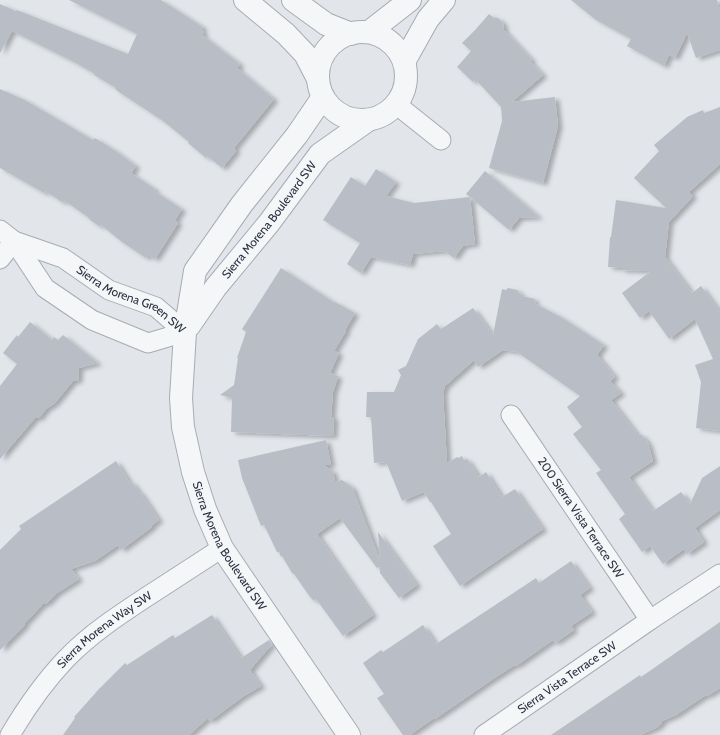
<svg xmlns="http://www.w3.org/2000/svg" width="720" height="735" font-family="Cabin,sans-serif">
  <defs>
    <filter id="shadow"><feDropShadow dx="4.5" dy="2.5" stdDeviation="2" flood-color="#0004"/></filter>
  </defs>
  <rect width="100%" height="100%" fill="#e2e5ea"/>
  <!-- building -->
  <path fill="#b9bec6" filter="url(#shadow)" d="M69,0H161L203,27L201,30L204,32L202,35L240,64L237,68L274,99L234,148L236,151L222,168L207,156L206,158L188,143L189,142L163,121L116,90V88L94,75L95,74L74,62L12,31L0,53V4L16,11L17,10L128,54L137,34Z
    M571,0H717L720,10V50L696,58L687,33L675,58L669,55L664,66L627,46L631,39L596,20Z
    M489,14L494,18H498L503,23L504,30L532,60L530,61L543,75L512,102L555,97L558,126L543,183L489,168L502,121L501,107L475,79L473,82L457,67L471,51L462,43L476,29Z
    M0,89L25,100L93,140L95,138L116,151L136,166L131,173L155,189L154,191L182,209L175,220L178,223L155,259L148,255L146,258L122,242L101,225L99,226L90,220L89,218L65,201L62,202L45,191L44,193L0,168Z
    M720,107V164L689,192L693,196L669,222L665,257L692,293L701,286L720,312V431L696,428L701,382L695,365L713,359L695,319L669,339L649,311L640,318L622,293L651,271L621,270V268L608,267L610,237H611L616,200L666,208L634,178L659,151L654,145L687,117L703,110L704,113Z
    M376,169L396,182L386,196L414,203L470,197L466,194L485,171L539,217L519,218L509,230L470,197L475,244L463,246L454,258L444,251L413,254L410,265L371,257L361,273L347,264L360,243L323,220L351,177L365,186Z
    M281,268L335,303V302L355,313L345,330L346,331L334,351L339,353L330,373L338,376L333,392L331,417H334L333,436L231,432L232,398L220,395L234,385L238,358H237L246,332L242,329Z
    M508,288L517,290L522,296L535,299L534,303L561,317L604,345L597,355L615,377L610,381L621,393L611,400L637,434L642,435L648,443L653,461L629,477L653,511L681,492L690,504L702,478L720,466V510L695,528L704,542L687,554L684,549L663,564L650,546L642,552L619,519L625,514L596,473L601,470L573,434L582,427L567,407L580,396L517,352L503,350L478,367L474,360L445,386L443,393L447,463L457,457L458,458L462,456L464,460L467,459L479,477L486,472L502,497L515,489L543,529L460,586L433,546L451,534L431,502H430L424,492L402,501L386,462L374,463L371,417H366L367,392H394L401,375L398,370L406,366L418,339L437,324L441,329L473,308L493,335L502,289L506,290Z
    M30,322L52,340L54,337L58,340L63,335L98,363L79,368L78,381H73L55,403L46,409L39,418H35L0,459V386L17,364L3,353L17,335L18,337Z
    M326,440L331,465H324L333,472L335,482L342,480L352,487L380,561L378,532L417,585L399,598L380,573V567L377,568L340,518L317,534L373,615L343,636L316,599L314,601L310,597L294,574L292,573L282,556L281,557L279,552H277L264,525L261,526L242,478L238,460Z
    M116,461L130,483L132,482L139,492H140L159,520L151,526L152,527L121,550L118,545L95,561L71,569L79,579L57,593L46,604H43L24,624L25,625L0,650V550L21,529L19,526Z
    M571,561L590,588L580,595L592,612L571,626L574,630L555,643L553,640L516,666L515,665L493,679L435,719L434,718L410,735H403L377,698L384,694L363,663L381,650L383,652L423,625L436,644L536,578L539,583Z
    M212,615L241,658L269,640L272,644L250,670L261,686L244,696L210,721L208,718L189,735H63L75,718L74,717L99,689L125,663L127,665L173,635L175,638Z
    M720,622V688L707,696L706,695L676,715L662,721L661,724L656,728L640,735H551L640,675L641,677Z"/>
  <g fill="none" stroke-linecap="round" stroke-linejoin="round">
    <!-- minor casing -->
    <g stroke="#a7acb4" stroke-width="21">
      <g id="minor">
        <path d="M397,105L441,140"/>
        <path id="s1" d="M0,230L14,241L63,258L109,290L156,307L185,332"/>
        <path d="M14,241L45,288L92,320L148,343L185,332"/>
        <path d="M0,259L14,241"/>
        <path id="s2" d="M511,415L650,620"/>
        <path id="s3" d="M10,735C26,708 44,682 66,659C90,634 119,615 148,596C173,580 197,564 222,548"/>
        <path id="s4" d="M484,735L650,620L720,574"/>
      </g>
    </g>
    <!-- tertiary casing -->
    <g stroke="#a7acb4" stroke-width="24">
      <g id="tertiary">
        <path d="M245,0L286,34L305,54L318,79"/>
        <path d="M293,0L326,24L351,34"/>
        <circle cx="362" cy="76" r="44"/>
        <path d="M369,32L410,0"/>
        <path d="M404,62L428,19L444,0"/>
        <path id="s5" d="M323,97L297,135L242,204L195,271L185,332L181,398L183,427L193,472L205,509L222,548L349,735"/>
        <path id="s6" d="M189,326L216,287L269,223L320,154L367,121"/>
      </g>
    </g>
    <!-- minor -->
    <use href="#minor" stroke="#f4f6f8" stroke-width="19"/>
    <!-- tertiary -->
    <use href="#tertiary" stroke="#f4f6f8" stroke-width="22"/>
  </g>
  <g text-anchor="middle" stroke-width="3.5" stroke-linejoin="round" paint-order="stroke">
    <!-- street labels -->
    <g font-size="12" fill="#2a3341" stroke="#f1f4f7">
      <text dy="4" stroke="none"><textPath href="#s6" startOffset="133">Sierra Morena Boulevard SW</textPath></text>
      <text dy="4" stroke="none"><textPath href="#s1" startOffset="150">Sierra Morena Green SW</textPath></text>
      <text dy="4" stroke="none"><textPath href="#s2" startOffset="124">200 Sierra Vista Terrace SW</textPath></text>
      <text dy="4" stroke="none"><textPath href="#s5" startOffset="502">Sierra Morena Boulevard SW</textPath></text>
      <text dy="4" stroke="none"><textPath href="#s3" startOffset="143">Sierra Morena Way SW</textPath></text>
      <text dy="4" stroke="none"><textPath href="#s4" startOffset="101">Sierra Vista Terrace SW</textPath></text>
    </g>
  </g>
</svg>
